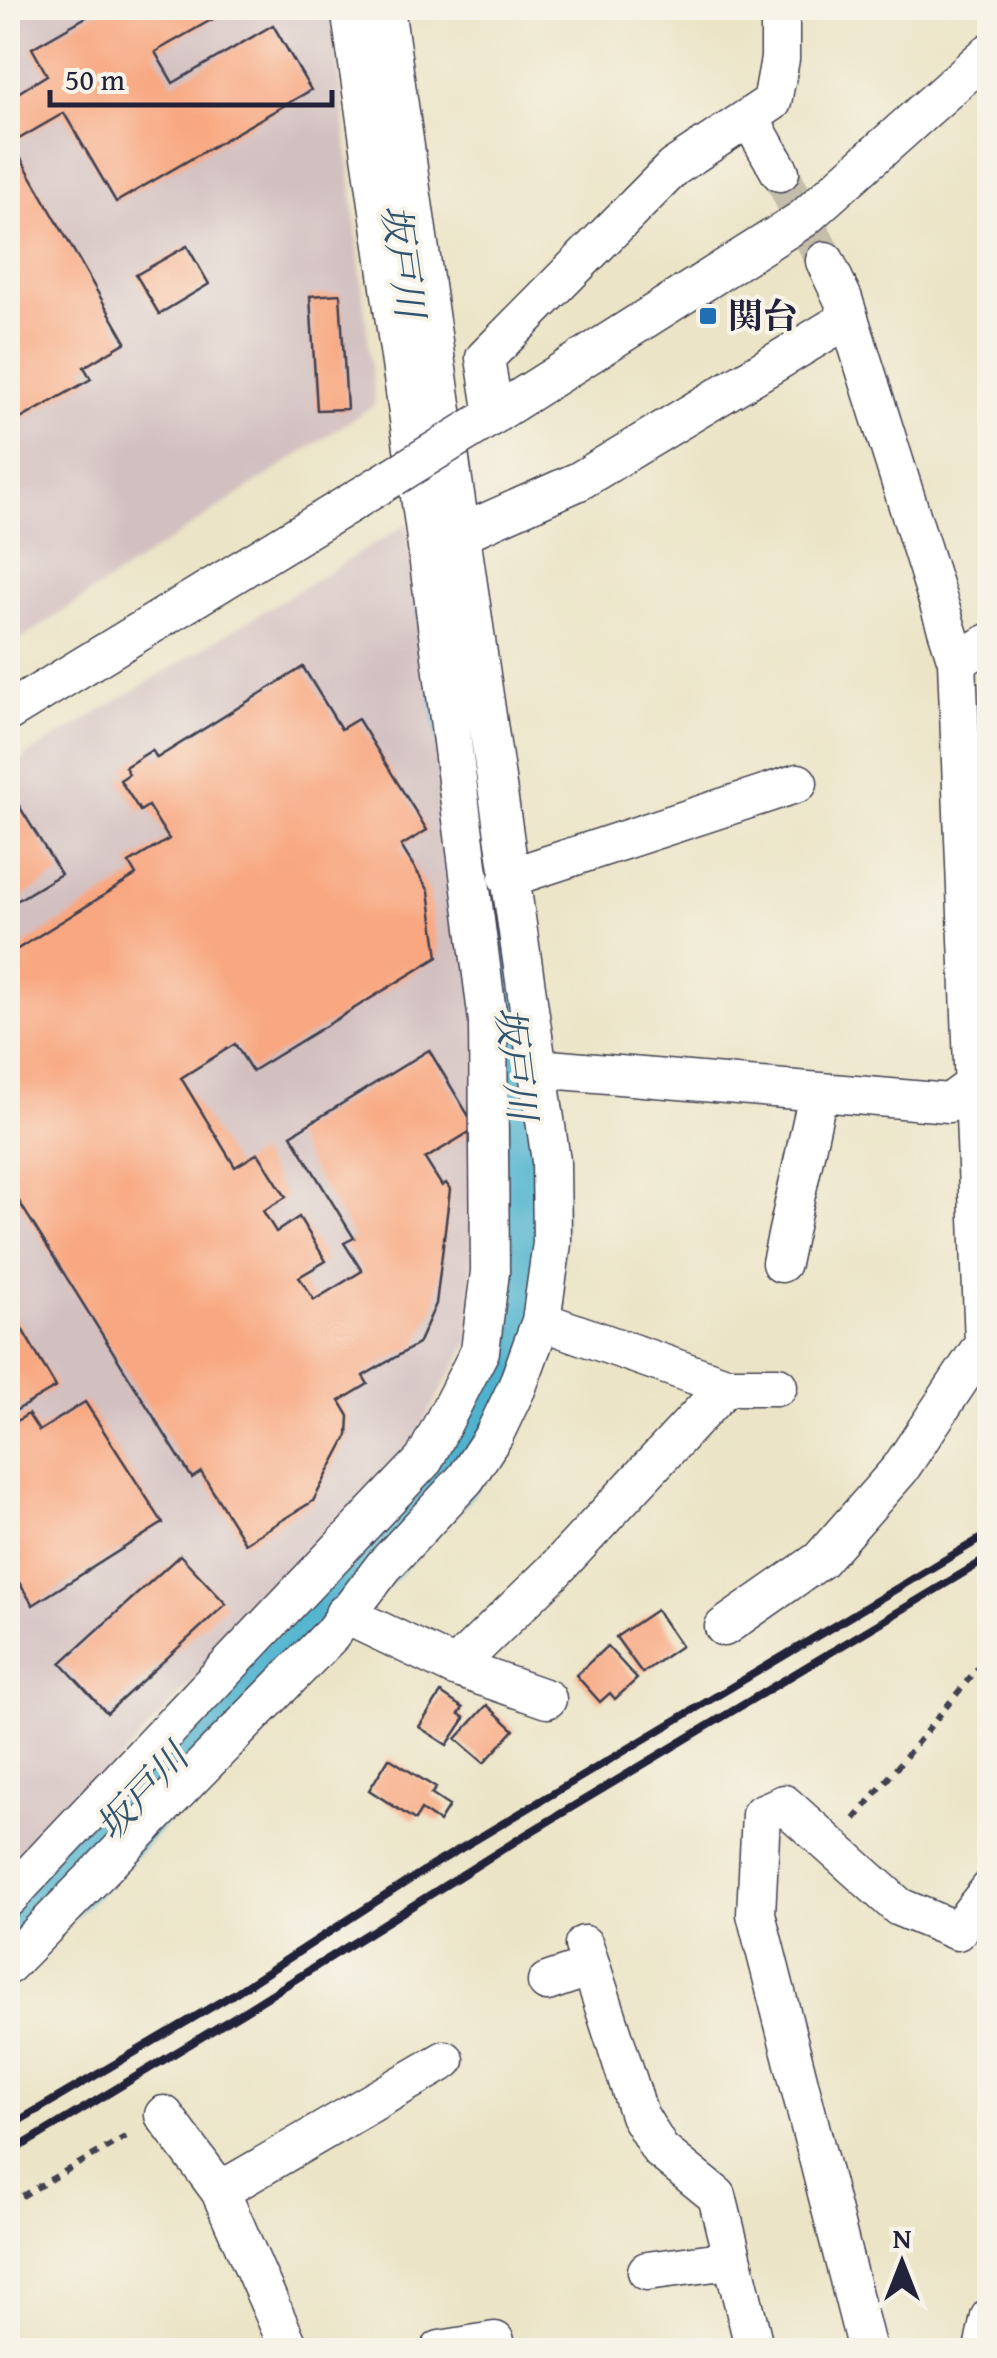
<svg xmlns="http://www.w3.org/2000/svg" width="997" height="2358" font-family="'Gentium Book Plus','Noto Serif JP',serif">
  <rect width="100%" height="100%" fill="#f7f3e8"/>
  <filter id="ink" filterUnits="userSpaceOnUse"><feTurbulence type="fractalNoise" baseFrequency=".01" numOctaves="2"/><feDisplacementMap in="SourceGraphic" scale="20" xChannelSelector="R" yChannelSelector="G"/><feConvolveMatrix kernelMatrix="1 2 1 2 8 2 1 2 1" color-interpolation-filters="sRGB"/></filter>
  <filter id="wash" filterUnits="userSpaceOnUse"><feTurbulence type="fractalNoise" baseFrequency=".0048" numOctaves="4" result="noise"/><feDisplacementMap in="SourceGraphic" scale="40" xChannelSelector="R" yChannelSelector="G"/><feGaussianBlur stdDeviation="2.25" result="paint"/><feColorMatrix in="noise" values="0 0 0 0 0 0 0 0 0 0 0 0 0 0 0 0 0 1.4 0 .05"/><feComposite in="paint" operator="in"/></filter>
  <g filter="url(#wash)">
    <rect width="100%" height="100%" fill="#ebe4c6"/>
    <!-- industrial -->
    <path fill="#d2bfc0" d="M8,8H332L375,404L8,648Z
      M407,524L478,1029L470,1340L408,1449L8,1881V767Z"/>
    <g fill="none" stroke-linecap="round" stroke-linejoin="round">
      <!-- river -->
      <path stroke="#50b3cf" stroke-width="68" d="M8,1934L100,1844L433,1489L462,1455L506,1363L528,1266L532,1199L519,1074L452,607"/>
    </g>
    <g id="blocks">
      <!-- building -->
      <path fill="#f8a780" d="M102,8H232L155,52L173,83L273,25L311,90L116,202L64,113L12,143L126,342L84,367L91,379L8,426V99L47,75L32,48Z
        M187,246L209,284L159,314L136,275Z
        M340,294L347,409L317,410L310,296Z
        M303,667L341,729L358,719L427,830L401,846L429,891L438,957L252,1071L235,1044L181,1078L235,1167L258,1153L286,1197L263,1211L276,1232L299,1217L326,1261L299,1277L314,1300L362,1271L344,1243L354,1238L291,1135L429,1050L476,1128L425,1159L442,1186L446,1183L450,1189L436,1304L418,1344L363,1376L368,1384L340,1401L349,1416L348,1435L313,1501L245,1543L201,1472L192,1478L8,1184V955L136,875L129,863L169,839L148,806L140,811L120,780L129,774L125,767L152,750L157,758Z
        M13,796L61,874L8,906V799Z
        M12,1312L56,1387L8,1415V1315Z
        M85,1402L163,1523L33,1605L8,1565V1427L28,1414L39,1431Z
        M180,1555L226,1604L107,1713L61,1663Z
        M656,1610L681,1646L642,1673L616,1637Z
        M607,1646L637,1679L615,1699L610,1693L600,1702L576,1675Z
        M441,1693L463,1708L459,1714L465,1718L447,1745L419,1727Z
        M487,1705L514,1730L484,1763L456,1739Z
        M389,1758L436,1788L431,1794L449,1806L439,1822L421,1810L415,1820L369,1790Z"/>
    </g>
  </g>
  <g filter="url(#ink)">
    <use href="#blocks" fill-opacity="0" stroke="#403f50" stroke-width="2.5"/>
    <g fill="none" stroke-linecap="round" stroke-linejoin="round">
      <!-- minor-tunnel -->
      <path stroke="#c3bdaa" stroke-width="38" stroke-dasharray="38 19" stroke-linecap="butt" d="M780,172L825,261"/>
      <!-- minor casing -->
      <g stroke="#403f50" stroke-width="41">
        <path id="minor" d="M750,119L780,172
          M494,415L485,358L673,168L772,102L780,59V8
          M476,426L803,219L990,52
          M460,534L579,481L849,318
          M957,661L990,642
          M8,712L393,477
          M508,878L798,783
          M537,1068L949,1103L975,1084H990
          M781,1263L818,1094
          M541,1321L726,1386H778
          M344,1614L455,1667L547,1699
          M724,1627L820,1560L900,1469L984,1343L957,661L843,299L825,261
          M455,1667L552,1573L726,1386
          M8,1898L424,1460L480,1351L490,1272L488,1021L424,524L350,8
          M584,1945L639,2115L660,2150L717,2196L755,2350
          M8,1965L331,1635L384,1566L466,1478L494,1435L517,1387L541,1321L552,1243L551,1161L385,8
          M547,1982L591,1967
          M164,2115L220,2191L290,2350
          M220,2191L445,2060
          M647,2271L730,2260
          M440,2350L495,2341
          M867,2350L756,1914L761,1814L784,1804L899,1907L957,1931L990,1889
          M983,2350L990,2317"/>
      </g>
      <!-- path -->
      <path stroke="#403f50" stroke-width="6" stroke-dasharray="8 8" stroke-linecap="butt" d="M855,1819L990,1653
        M8,2204L132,2133"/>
      <!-- minor -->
      <use href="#minor" stroke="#fff" stroke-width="38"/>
      <!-- rail -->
      <path stroke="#22223b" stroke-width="8" d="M8,2127L232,1995L428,1868L990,1533
        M8,2154L243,2012L527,1834L990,1557"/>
      <!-- minor-bridge casing -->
      <g stroke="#403f50" stroke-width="41" stroke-linecap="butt">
        <path id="minor-bridge" d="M393,477L476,426"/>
      </g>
      <!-- minor-bridge -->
      <use href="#minor-bridge" stroke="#fff" stroke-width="38"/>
    </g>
  </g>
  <!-- markers -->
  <rect fill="#1f6fb2" stroke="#f7f3e8" stroke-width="4" x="698" y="306" width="20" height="20" rx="5"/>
  <g text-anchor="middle" stroke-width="8" stroke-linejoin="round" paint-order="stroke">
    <!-- poi labels -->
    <g font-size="35" font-weight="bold" fill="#22223b" stroke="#f7f3e8" text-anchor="start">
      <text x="728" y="328">関台</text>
    </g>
    <!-- water labels -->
    <g font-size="38" font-style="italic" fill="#32556f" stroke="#f7f3e8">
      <text transform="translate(403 261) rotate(82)" y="13">坂戸川</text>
      <text transform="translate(516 1063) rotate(83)" y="13">坂戸川</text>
      <text transform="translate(142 1792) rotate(-47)" y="13">坂戸川</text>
    </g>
  </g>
  <!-- margin -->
  <rect width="997" height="2358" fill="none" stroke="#f7f3e8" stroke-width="40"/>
  <!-- north arrow -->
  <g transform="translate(902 2263)" stroke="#f7f3e8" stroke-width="8" paint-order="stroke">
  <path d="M0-8L18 38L0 25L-18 38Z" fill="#22223b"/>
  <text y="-15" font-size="28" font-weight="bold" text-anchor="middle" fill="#22223b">N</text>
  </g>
  <!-- scale -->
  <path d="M50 90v15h282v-15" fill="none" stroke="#22223b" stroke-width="5"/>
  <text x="65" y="90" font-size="30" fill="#22223b" stroke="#f7f3e8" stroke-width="8" paint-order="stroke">50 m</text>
</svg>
